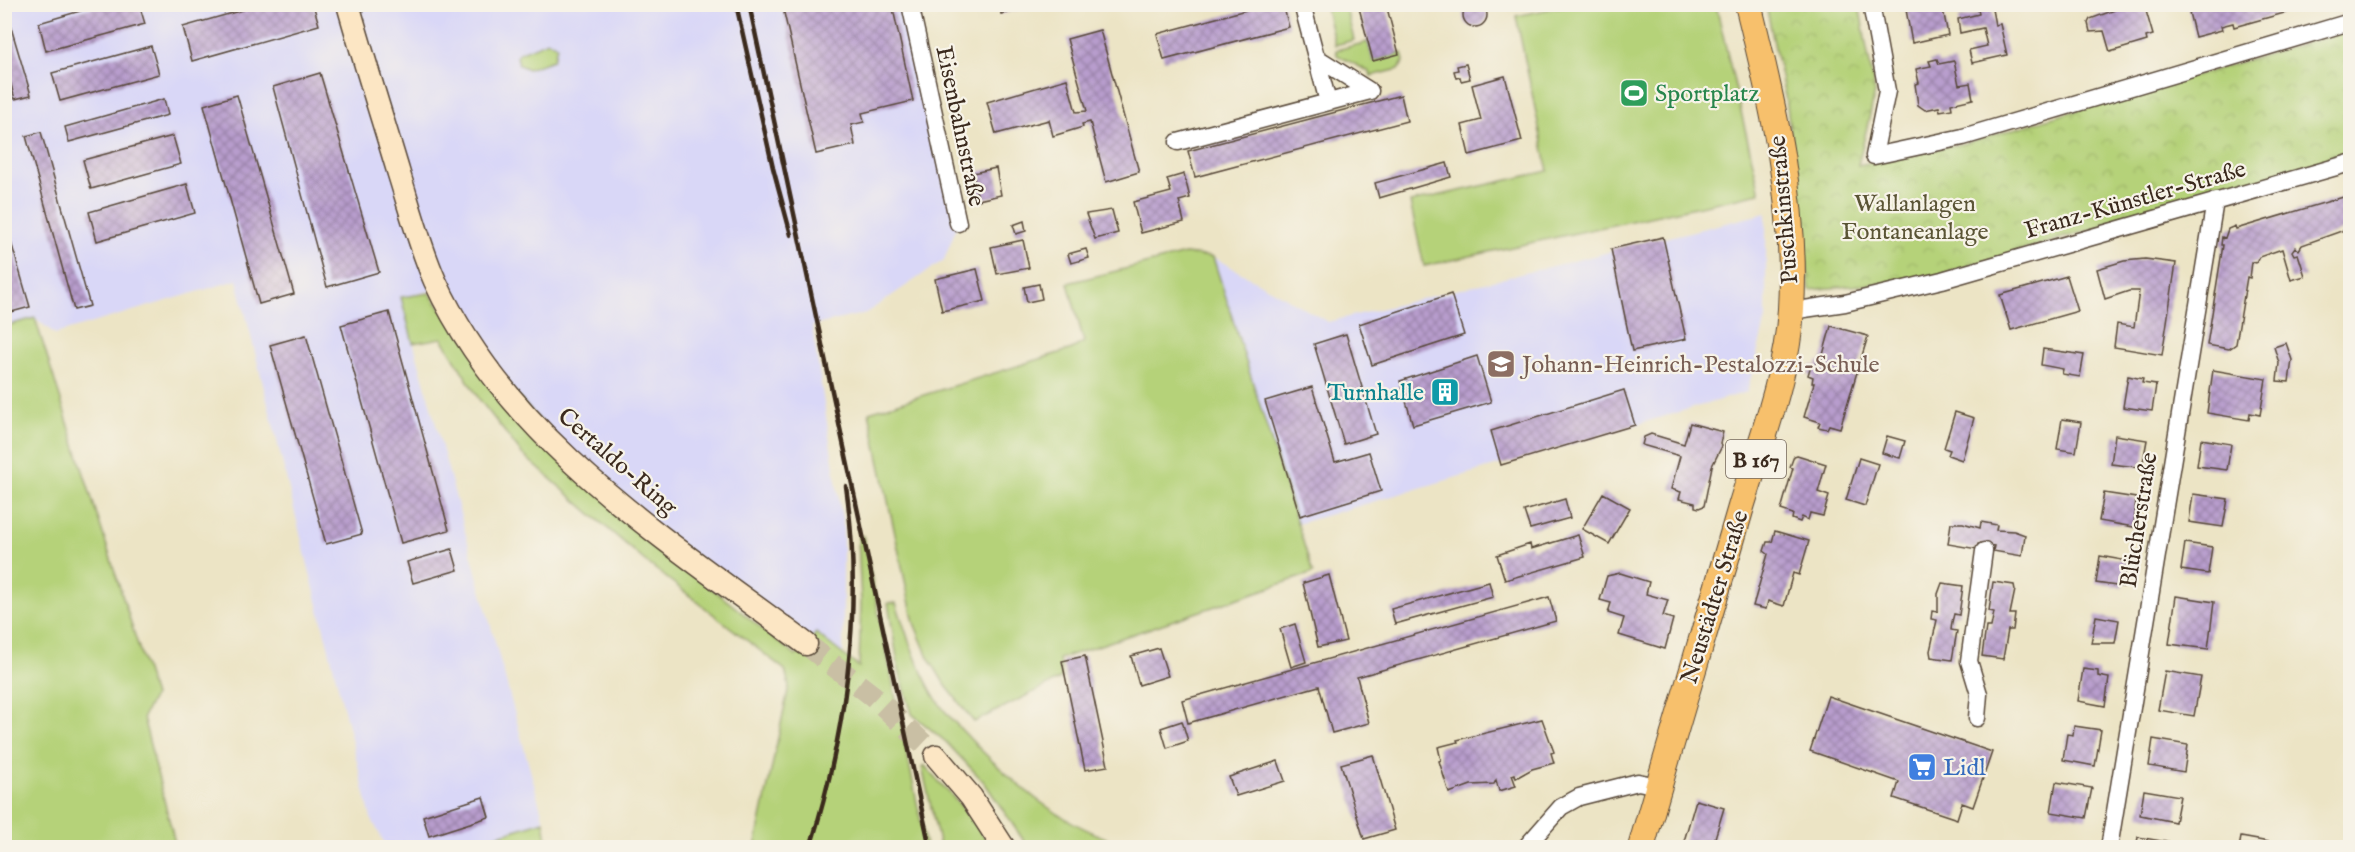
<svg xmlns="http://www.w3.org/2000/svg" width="2355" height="852" font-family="'IM FELL English',serif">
  <defs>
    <pattern id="park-crowns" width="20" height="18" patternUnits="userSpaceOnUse" patternTransform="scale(1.5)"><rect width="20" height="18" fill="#b5d279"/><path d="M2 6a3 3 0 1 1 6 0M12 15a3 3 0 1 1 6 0" fill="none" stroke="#9db468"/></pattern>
    <pattern id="building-cross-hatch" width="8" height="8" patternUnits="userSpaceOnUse" patternTransform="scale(1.5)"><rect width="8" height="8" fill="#b89dcd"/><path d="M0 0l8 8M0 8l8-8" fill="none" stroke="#9780a6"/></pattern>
  </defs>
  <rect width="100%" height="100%" fill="#f7f3e8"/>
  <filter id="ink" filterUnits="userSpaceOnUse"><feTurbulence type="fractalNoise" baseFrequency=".0167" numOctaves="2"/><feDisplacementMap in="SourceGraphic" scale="12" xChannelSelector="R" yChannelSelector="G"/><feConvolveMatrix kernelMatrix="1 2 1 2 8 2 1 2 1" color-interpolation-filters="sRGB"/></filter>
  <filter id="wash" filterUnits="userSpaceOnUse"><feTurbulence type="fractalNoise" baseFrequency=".008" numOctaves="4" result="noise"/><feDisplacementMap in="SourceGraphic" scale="24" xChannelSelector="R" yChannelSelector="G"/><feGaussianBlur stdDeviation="1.35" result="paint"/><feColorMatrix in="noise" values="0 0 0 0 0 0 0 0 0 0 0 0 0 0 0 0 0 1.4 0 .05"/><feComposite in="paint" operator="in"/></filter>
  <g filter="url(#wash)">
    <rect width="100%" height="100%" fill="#ece4c5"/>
    <!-- built -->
    <path fill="#d9d7f7" d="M5,5H910L958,223L944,260L866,313L812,326L843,526V656L816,633L806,645L550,442L439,289L401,297L544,821L460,847L387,848L371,818L237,280L55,334L35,318L5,326Z
      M1766,213V319L1747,392L1297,524L1213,257L1328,322Z"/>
    <!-- green -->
    <path fill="#b5d279" stroke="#787e4c" stroke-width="1.5" d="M1325,5H1345L1354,40L1335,45Z
      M1569,5H1716L1760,193L1424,266L1410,202L1548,171L1516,16Z
      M548,41L557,46L553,60L528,69L519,65L517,56L519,53Z
      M1368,42L1373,61L1402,53L1404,61L1399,69L1371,76L1370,72L1337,55L1336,50Z
      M1185,254L1213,257L1313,573L1059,659L1062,678L974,722L944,683L928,657L914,623L869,412L1072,349L1084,342L1068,283Z
      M429,293L456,328L638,529L796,656L816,633L859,667L861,603L858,537L863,536L926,847H755L789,686L785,670L645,561L522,454L479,399L442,338L413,343L401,297Z
      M35,318L154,696L143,717L176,847H5V326Z
      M888,603H896C906,633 916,664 932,692C943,712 960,728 976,745C1025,794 1064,826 1131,847H1028L984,782L946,742L912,714L899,670Z
      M924,765L962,807L992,847H940L922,767Z
      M544,821L548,847H460Z"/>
    <!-- park -->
    <path fill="url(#park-crowns)" stroke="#787e4c" stroke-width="1.5" d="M1766,5H1859L1875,93L1858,165L1966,143L2350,30V153L1925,279L1810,290L1787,105Z"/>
    <g id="blocks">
      <!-- building -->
      <path fill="url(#building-cross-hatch)" d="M1463 15a12 12 0 1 1 24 0a12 12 0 1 1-24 0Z
        M4,4L31,95L15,99L4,60Z
        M104,4H139L145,24L46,51L39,23Z
        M264,4H313L319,25L192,61L183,27Z
        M782,4H892L913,101L862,113L864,122L851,125L855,145L816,154Z
        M999,4H1038V5L1001,14Z
        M1268,4H1283L1289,27L1164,60L1157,34Z
        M1358,4H1386L1399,54L1373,61Z
        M1905,4H1942L1948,35L1912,43Z
        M1977,4H1991L1995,25L2000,24L2007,55L1972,63L1969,50L1987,46L1983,28L1960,33L1958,19L1979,14Z
        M2131,4H2144L2153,35L2146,37L2147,41L2110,52L2104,31L2090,32L2088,23L2090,19Z
        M2187,4H2313V5L2234,27L2233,23L2221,26L2222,30L2195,37Z
        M1100,30L1139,172L1106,182L1090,122L1082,124L1083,127L1053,136L1049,120L996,134L987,102L1067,79L1076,112L1087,111L1067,39Z
        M151,46L159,74L60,101L52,73Z
        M1937,59L1939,64L1954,61L1959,85L1970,83L1973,99L1951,104L1952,109L1940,111L1939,107L1925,110L1918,105L1915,84L1919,83L1916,69L1931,66L1929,61Z
        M1466,64L1470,79L1461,81L1460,77L1456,78L1454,71L1458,70L1457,66Z
        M320,73L379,272L327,287L273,87Z
        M1505,76L1522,141L1469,155L1462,125L1481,120L1472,85Z
        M237,95L294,294L259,304L204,105Z
        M1401,95L1407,121L1195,177L1188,151Z
        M164,99L168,115L69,142L65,127Z
        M41,132L90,306L74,310L26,136Z
        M173,136L181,164L91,189L83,160Z
        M1447,163L1451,177L1379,198L1375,183Z
        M996,168L1001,195L978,200L973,173Z
        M1184,174L1190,198L1179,201L1184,222L1141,233L1133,202L1171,192L1167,179Z
        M187,184L195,213L97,241L89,212Z
        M2350,195V228L2302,245L2299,250L2295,247L2292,251L2294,255L2298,254L2305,276L2291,280L2282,249L2259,257L2256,263L2252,262L2250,278L2247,277L2236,344L2229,349L2207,345L2223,245H2221L2222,237L2225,238L2228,229L2235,226L2236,229Z
        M1112,210L1118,233L1095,239L1086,214Z
        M4,218L30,307L4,314Z
        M1024,221L1026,231L1016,234L1013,225Z
        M1663,237L1686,339L1632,351L1611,249Z
        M1023,240L1029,268L997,274L991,247Z
        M1086,249L1089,258L1071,263L1068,254Z
        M2145,259L2176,263L2162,355L2114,347L2117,324L2134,327L2139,291H2129L2105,299L2097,269L2124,261Z
        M977,269L985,301L942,311L935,279Z
        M2067,276L2078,311L2011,330L2000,295Z
        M1039,284L1042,299L1027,302L1024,287Z
        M1451,294L1464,335L1372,365L1359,324Z
        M389,312L449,530L401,543L341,325Z
        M1831,326L1868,336L1840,428L1829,425L1827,429L1818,427L1820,422L1804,417L1814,383H1812L1813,377L1808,375L1811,365L1816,366L1818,361L1821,362Z
        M1346,334L1376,434L1344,444L1314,344Z
        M306,335L362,534L326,544L270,345Z
        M2286,343L2292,360L2289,382L2277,381L2279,363L2274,347Z
        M2043,349L2084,355L2080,377L2062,374L2063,369L2041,365Z
        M1477,356L1491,402L1413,425L1400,381Z
        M2213,370L2266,379L2260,415L2250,413L2249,420L2207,413Z
        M2128,376L2143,379L2142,383L2156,385L2152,411L2123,407Z
        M1312,387L1335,462L1369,452L1381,491L1300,516L1265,401Z
        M1624,390L1635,425L1501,465L1491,431Z
        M1955,412L1974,418L1962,460L1948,455L1950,450L1944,448Z
        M2062,419L2081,422L2076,452L2057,449Z
        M1690,423L1723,432L1720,443L1722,446L1712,466L1704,506L1699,508L1695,507V503L1679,499L1681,492L1671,489L1680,456L1642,445L1644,437L1651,434L1684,444Z
        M2115,435L2147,440L2143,462L2137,467L2111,464Z
        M1887,436L1905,441L1900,458L1882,453Z
        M2201,439L2231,444L2227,470L2197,466Z
        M1797,455L1826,464L1818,492L1829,496L1823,516L1810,513L1808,520L1802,517L1800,522L1792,519L1793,514L1781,510L1793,468L1790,467L1794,456Z
        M1859,458L1878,464L1865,506L1846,500Z
        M1603,493L1630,508L1609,544L1582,529Z
        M2104,493L2136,498L2134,527L2099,521Z
        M2193,494L2228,499L2223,527L2189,522Z
        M1565,499L1570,518L1530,529L1524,511Z
        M1981,522L1997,525L1996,530L2014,531L2025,535L2022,556L1993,551L1994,546L1978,544L1977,549L1948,544L1951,523H1963L1980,528Z
        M1775,531L1809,541L1799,575L1793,573L1784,606L1768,601L1766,609L1753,606L1768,554L1764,551L1767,542H1772Z
        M1578,535L1585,557L1505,580L1497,555L1530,544L1531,549Z
        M2185,543L2212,547L2208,574L2181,570Z
        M452,549L458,570L413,583L407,562Z
        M2100,556L2128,561L2123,587L2096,583Z
        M1620,573L1649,582L1646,594L1668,600L1663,616L1673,619L1665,649L1619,635L1624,618L1608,613L1611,603L1600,600L1607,576Z
        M1329,575L1346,641L1318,647L1303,583Z
        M1489,582L1493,597L1395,624L1391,609Z
        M1993,582L2014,585L2015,590L2010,614H2015L2013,630H2008L2003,659L1982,656L1986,627H1991L1994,612L1989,611Z
        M1942,583L1963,586L1959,615L1954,614L1952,622L1951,630L1957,631L1952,660L1931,657L1930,651L1937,620L1931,619L1932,611L1938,612V594Z
        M2176,596L2214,602L2208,649L2169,644Z
        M1549,597L1556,621L1357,677L1369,723L1332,733L1319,686L1188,723L1182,700Z
        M2096,616L2119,620L2115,643H2091Z
        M1295,624L1306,662L1291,667L1280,629Z
        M1159,648L1168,676L1139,685L1131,656Z
        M1085,656L1108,766L1085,770L1062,661Z
        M2083,669L2098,671V676L2109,678L2105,706L2078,701Z
        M2165,671L2201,677L2194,716L2158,710Z
        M1828,696L1992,752L1973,807L1962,803L1957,819L1894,798L1899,782L1810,751Z
        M1542,719L1554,752L1551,753L1554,763L1532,769L1516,778L1515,774L1512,775L1516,786L1499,791L1496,780L1494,784L1471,785L1449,793L1439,761L1441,760L1438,747L1458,742L1457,740Z
        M1182,721L1188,741L1167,748L1161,728Z
        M2074,726L2101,730L2095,766L2063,760L2067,734L2073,735Z
        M2153,739L2188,745L2184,772L2149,766Z
        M1373,755L1395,830L1364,839L1341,764Z
        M1278,761L1285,781L1236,796L1229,777Z
        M2056,782L2092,788L2086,818L2051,812Z
        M2144,790L2180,796L2175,822L2140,815Z
        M483,797L489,817L429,836L423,816Z
        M1696,800L1724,808L1712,848H1682Z
        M2138,837L2173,843L2172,848H2136Z
        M2241,837L2291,846V848H2239Z"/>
    </g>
  </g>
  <g filter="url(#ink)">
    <use href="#blocks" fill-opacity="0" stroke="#564637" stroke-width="1.5"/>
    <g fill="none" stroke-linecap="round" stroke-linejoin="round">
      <!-- secondary-tunnel -->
      <path stroke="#c9bfa4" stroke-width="22" stroke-dasharray="22 11" stroke-linecap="butt" d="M806,644L873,696L936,756"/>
      <!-- minor casing -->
      <g stroke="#564637" stroke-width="19">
        <path id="minor" d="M910,4L958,223
          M1302,4L1328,102
          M1871,4L1887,91L1874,156L1963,137L2350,22
          M1316,57L1370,91
          M1178,142L1370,91
          M1791,311L1845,303L1942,280L2350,163
          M1977,718L1979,694L1969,661L1984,551
          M1525,848L1561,807L1579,797L1638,782L1658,786
          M2109,848L2215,201"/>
      </g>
      <!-- secondary casing -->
      <g stroke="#564637" stroke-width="25">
        <path id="secondary" d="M348,4C364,61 382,117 399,174C410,209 420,247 435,281C509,442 670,542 806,644
          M936,756L971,797L1004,848"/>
      </g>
      <!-- primary casing -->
      <g stroke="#564637" stroke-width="28">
        <path id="primary" d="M1641,848C1673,734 1708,621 1741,507C1760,444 1787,376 1791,309C1797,206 1773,104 1748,4"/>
      </g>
      <!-- minor -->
      <use href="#minor" stroke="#fff" stroke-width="16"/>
      <!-- secondary -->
      <use href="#secondary" stroke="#fce6c4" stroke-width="22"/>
      <!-- primary -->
      <use href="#primary" stroke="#f7c06c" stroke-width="26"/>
      <!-- rail -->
      <path stroke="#3b2a1e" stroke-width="4.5" d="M736,4L773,168L791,235
        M749,4L930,848
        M810,848C846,732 863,607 846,486"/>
    </g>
  </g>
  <!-- icons -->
  <defs>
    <g id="stadium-square" transform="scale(1.5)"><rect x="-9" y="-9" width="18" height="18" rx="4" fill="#2e9e5b" stroke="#f7f3e8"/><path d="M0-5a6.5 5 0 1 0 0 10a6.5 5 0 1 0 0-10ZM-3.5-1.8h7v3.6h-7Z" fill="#fff"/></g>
    <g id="school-square" transform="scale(1.5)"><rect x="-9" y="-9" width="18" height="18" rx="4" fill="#8d6e63" stroke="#f7f3e8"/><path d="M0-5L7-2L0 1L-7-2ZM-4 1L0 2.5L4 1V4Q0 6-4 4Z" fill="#fff"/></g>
    <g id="building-square" transform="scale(1.5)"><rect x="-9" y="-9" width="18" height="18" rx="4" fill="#0f9aa8" stroke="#f7f3e8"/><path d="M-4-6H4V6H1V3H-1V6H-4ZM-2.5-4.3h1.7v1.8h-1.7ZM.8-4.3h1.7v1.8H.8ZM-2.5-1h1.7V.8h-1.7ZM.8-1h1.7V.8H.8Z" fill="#fff"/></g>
    <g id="supermarket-square" transform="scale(1.5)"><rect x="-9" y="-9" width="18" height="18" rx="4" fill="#3f7fe0" stroke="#f7f3e8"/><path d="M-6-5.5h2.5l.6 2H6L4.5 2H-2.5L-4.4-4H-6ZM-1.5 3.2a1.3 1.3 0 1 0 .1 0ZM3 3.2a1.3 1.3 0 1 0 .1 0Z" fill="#fff"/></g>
  </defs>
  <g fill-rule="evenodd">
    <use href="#stadium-square" x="1634" y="93"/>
    <use href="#school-square" x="1501" y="364"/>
    <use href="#building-square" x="1445" y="392"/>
    <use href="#supermarket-square" x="1922" y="767"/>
  </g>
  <g text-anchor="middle" stroke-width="4.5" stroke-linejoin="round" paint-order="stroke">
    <!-- shield labels -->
    <rect fill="#f7f3e8" stroke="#73665b" stroke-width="1.5" x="1726" y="440" width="60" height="38" rx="4.5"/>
    <g font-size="22" font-weight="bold" fill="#3b2a1e">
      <text x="1756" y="467">B 167</text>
    </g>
    <!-- leisure labels -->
    <g font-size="24" fill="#27864d" stroke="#f7f3e8" text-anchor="start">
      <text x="1655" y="101">Sportplatz</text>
    </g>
    <!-- street labels -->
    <g font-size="24" fill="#3b2a1e" stroke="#f7f3e8">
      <text transform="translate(961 126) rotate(78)" y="8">Eisenbahnstraße</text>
      <text transform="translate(2135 199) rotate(-16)" y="8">Franz-Künstler-Straße</text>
      <text transform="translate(1783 210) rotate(-95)" y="8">Puschkinstraße</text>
      <text transform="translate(618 461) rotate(41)" y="8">Certaldo-Ring</text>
      <text transform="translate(2138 520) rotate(-81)" y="8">Blücherstraße</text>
      <text transform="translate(1714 597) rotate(-73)" y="8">Neustädter Straße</text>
    </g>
    <!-- park labels -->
    <g font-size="24" fill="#5a5435" stroke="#f7f3e8">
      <text x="1915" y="211">Wallanlagen<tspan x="1915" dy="28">Fontaneanlage</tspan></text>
    </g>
    <!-- education labels -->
    <g font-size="24" fill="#785e54" stroke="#f7f3e8" text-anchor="start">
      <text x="1522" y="372">Johann-Heinrich-Pestalozzi-Schule</text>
    </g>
    <!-- culture labels -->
    <g font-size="24" fill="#0d838f" stroke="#f7f3e8" text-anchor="end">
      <text x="1424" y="400">Turnhalle</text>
    </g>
    <!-- shop labels -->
    <g font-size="24" fill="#366cbe" stroke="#f7f3e8" text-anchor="start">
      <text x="1943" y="775">Lidl</text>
    </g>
  </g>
  <!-- margin -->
  <rect width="2355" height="852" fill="none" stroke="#f7f3e8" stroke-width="24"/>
</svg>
